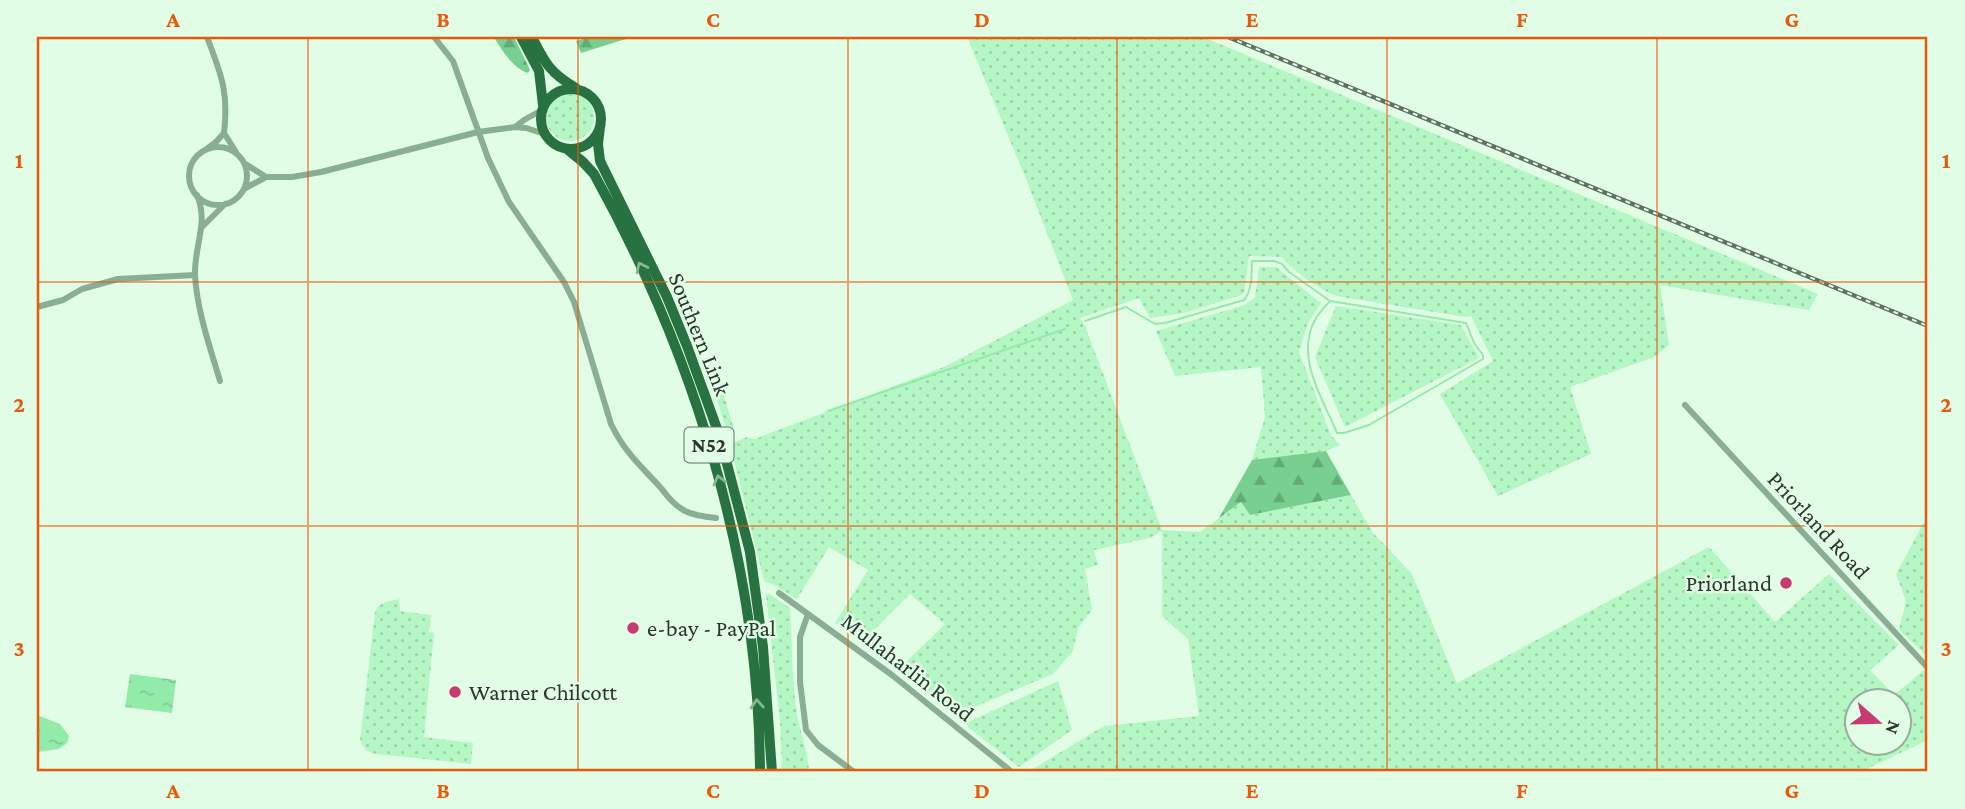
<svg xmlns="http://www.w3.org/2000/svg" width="1965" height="809" font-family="'Crimson Pro',serif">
  <defs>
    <pattern id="green-dots" width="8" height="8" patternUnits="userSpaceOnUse" patternTransform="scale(1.75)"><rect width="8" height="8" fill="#b4f6c4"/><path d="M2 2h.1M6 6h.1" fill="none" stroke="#9bd4a9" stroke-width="1.8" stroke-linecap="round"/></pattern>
    <pattern id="forest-firs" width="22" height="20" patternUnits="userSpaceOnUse" patternTransform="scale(1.75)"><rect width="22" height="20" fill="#78d090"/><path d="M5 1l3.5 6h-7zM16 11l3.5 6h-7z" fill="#63aa76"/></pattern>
    <pattern id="water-ripples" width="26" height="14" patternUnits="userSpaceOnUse" patternTransform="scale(1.75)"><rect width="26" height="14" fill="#93ebaa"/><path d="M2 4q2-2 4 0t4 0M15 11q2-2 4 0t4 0" fill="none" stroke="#7fca93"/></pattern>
  </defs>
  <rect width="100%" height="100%" fill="#e1fde6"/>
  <!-- green -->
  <path fill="url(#green-dots)" fill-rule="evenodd" d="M967,37H1203L1818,294L1809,310L1660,285L1669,345L1654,357L1570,387L1591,454L1498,496L1440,394L1493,361L1471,316L1465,317L1336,296C1316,287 1296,273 1281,257L1249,256L1244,294L1185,313L1150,318L1139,298L1080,318L1085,326L1162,530L1200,532L1241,502L1250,515L1351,495L1373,533L1412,574L1457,683L1709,547L1775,622L1829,574L1899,645L1870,670L1894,695L1924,670L1928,675V740L1860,772H1028L1104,726L1199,716L1188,639L1162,616V531L1150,538L1094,550L1098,565L1085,569L1092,610L1078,628L1073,651L1053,674L955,715L897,671L945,624L910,594L862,642L835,623L868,570L829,547L797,599L774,585L764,581L730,444L747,437L755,439L944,367L1073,300L1026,179ZM1856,700H1898V742H1856Z
    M546 117a24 24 0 1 1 48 0a24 24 0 1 1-48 0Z
    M1259,267H1276L1321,303L1308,323L1299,352L1331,435L1340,445L1326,451L1252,460L1265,417L1261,367L1175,376L1156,331L1245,305L1255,297Z
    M1336,306L1461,325L1479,358L1345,427L1315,357Z
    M713,380H719L733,426L732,429L727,431L713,389Z
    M1928,515V657L1899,630L1906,601L1896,574Z
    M768,593L790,608C792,641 792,675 796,708C799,730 808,750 809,772H782L780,721L766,595Z
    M399,599L400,611L431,615L429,632L434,633L424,737L473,743L471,764L377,754C368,753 363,748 360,740L375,612C379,602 389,601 399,599Z
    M1058,681L1072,730L1019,767L968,727L966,723Z"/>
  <!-- forest -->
  <path fill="url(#forest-firs)" d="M494,37H514L530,70L528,73C513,68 502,51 494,37Z
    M589,37H632L581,53L576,41Z
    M1326,451L1351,495L1250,515L1241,502L1219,518L1252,460Z"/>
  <!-- water -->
  <path fill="url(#water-ripples)" d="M130,674L176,680L172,713L125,707Z
    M37,715L60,724L69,736L67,743L59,749L37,752Z"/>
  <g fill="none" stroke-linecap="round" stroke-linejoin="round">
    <!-- stream -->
    <path stroke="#93ebaa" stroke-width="2" d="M1085,321L1126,307L1155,324L1165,323L1244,300C1253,289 1251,274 1252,261H1274L1282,264L1289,272L1330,301L1466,323L1474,343L1483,355V359L1369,425L1344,433H1337C1322,397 1294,356 1316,318C1320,312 1325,306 1330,301
      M828,411L1065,329"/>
    <!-- minor -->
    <path stroke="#8aae91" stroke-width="6" d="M207,37C221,74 229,92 224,133
      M434,37L453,61L488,158L509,202L564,282L574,302L611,424C625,453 641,466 661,488C668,497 674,505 685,511C695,516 705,517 716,518
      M515,127L524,120L542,110
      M189 176a29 29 0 1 1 58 0a29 29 0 1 1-58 0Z
      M208,148L216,142L224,133L236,152
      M244,163L266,177
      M244,189L266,177H292L321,172L478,132L515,127L526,128L545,134
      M197,195C209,223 194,246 195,275C197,311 210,347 220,381
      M202,227L225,204
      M37,307L63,300L82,289L118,279L195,275
      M1685,405L1928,668
      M779,593L892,675L1012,772
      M808,614L800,637V682L806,730L818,745L854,772"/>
    <!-- primary -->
    <path stroke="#287140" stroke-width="10" d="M521,37L539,71L543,105
      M532,37C545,63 550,73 576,88
      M541 119a30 30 0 1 1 60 0a30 30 0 1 1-60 0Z
      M600,127L598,144L600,161L667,297L687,346L720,437L750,552L763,647L772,772
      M567,149L583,162L594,174C695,356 759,563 760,772"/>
    <!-- rail casing -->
    <g stroke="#607063" stroke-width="4.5">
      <path id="rail" d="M1228,37L1928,326"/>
    </g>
    <!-- rail -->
    <use href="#rail" stroke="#e1fde6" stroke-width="2" stroke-dasharray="5" stroke-linecap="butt"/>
  </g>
  <!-- one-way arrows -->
  <defs><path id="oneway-chevron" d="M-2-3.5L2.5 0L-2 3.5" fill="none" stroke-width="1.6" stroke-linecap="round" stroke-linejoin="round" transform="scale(1.75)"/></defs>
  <g stroke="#84b793">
    <use href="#oneway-chevron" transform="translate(641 267) rotate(-116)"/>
    <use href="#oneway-chevron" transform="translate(719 480) rotate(-105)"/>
    <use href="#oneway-chevron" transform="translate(757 704) rotate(-94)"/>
  </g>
  <!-- grid -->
  <path fill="none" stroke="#e8590c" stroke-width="2" stroke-opacity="0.55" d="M308,37V772M578,37V772M848,37V772M1117,37V772M1387,37V772M1657,37V772M37,282H1928M37,526H1928"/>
  <!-- markers -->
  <g fill="#c73b71" stroke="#e1fde6" stroke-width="2.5">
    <circle cx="1786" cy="583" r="7"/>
    <circle cx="633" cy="628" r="7"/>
    <circle cx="455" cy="692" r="7"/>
  </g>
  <g text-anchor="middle" stroke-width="5" stroke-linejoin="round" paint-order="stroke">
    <!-- shield labels -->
    <rect fill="#e1fde6" stroke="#627264" stroke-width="2" x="684.5" y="427.5" width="49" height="35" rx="5"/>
    <g font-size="21" font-weight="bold" fill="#2b362d">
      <text x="709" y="452">N52</text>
    </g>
    <!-- street labels -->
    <g font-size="23" fill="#2b362d" stroke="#e1fde6">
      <text transform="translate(700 334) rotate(68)" y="8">Southern Link</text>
      <text transform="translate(1819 525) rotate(47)" y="8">Priorland Road</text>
      <text transform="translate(908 667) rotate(38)" y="8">Mullaharlin Road</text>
    </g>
    <!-- poi labels -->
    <g font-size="23" fill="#2b362d" stroke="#e1fde6" text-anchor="start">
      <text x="1772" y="591" text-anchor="end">Priorland</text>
      <text x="647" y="636">e-bay - PayPal</text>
      <text x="469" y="700">Warner Chilcott</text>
    </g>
  </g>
  <!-- border -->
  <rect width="1965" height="809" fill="none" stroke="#e1fde6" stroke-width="77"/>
  <!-- north arrow -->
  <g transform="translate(1878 722) rotate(110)"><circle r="33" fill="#e1fde6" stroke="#98ad9c" stroke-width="2"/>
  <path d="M0-5L12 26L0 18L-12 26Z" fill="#c73b71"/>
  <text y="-10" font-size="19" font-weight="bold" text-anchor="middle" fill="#2b362d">N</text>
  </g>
  <rect x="38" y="38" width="1888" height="732" fill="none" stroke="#e8590c" stroke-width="2.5"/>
  <g font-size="23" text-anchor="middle" font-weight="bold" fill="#e8590c">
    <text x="173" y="27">A</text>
    <text x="443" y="27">B</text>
    <text x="713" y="27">C</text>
    <text x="982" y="27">D</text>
    <text x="1252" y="27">E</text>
    <text x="1522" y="27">F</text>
    <text x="1792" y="27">G</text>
    <text x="19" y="168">1</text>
    <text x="1946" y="168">1</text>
    <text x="19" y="412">2</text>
    <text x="1946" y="412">2</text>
    <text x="19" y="656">3</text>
    <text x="1946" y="656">3</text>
    <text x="173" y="798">A</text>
    <text x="443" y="798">B</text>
    <text x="713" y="798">C</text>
    <text x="982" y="798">D</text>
    <text x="1252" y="798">E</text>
    <text x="1522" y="798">F</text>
    <text x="1792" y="798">G</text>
  </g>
</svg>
